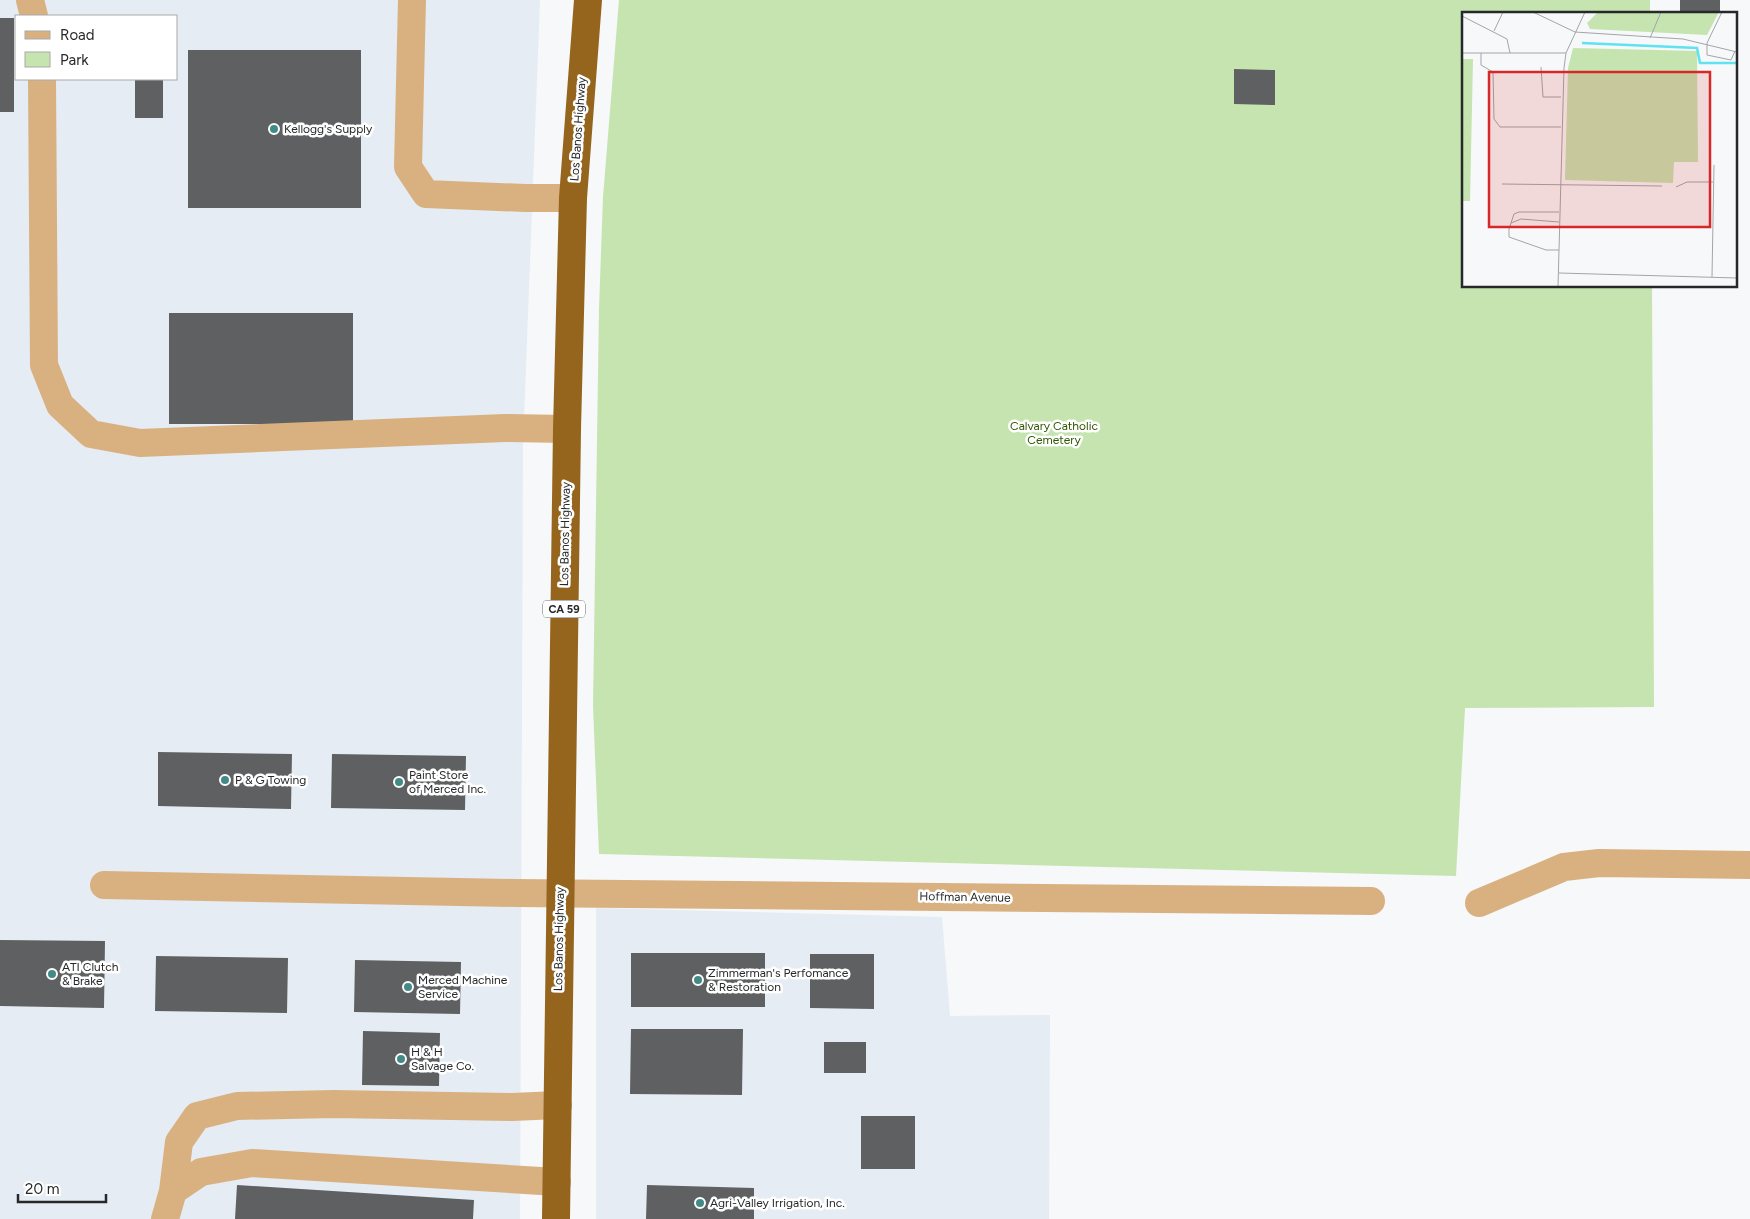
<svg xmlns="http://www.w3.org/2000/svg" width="1750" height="1219" font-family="Figtree,sans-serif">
  <rect width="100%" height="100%" fill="#f6f8fa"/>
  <!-- built -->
  <path fill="#e5ecf4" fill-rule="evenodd" d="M0,0H540L523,445L520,1219H0ZM16,16H176V79H16Z
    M596,908L942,917L950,1016L1050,1015L1049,1219H596Z"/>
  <!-- green -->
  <path fill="#c5e4b0" d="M619,0H1650V14H1464V286H1652L1654,707L1465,708L1456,876L599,854L593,706L599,309L603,197Z"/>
  <!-- building -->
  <path fill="#5e6061" d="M1680,0H1720V14H1680Z
    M0,18H14V112H0Z
    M188,50H361V208H188Z
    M1234,69L1275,70V105L1234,104Z
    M135,79H163V118H135Z
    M169,313H353V424H169Z
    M158,752L292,754L291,809L158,806Z
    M332,754L466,756L465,810L331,808Z
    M0,940L105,941L104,1008L0,1006Z
    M631,953H765V1007H631Z
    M810,954H874V1009L810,1008Z
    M156,956L288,958L287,1013L155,1011Z
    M355,960L461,962L460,1014L354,1012Z
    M631,1029H743L742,1095L630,1094Z
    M363,1031L440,1033L439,1086L362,1085Z
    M824,1042H866V1073H824Z
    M861,1116H915V1169H861Z
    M237,1185L474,1200L473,1219H235Z
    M647,1185L754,1188V1219H646Z"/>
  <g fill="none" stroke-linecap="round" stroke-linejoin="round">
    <!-- minor -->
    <path stroke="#d9b181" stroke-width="28" d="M30,0L34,16
      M412,0L408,167L426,194L525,198H573
      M42,79L44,365L60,405L91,434L140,443L505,428L567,429
      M104,885L515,893L1371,901
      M1479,903L1564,867L1599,863L1750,865
      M173,1191L179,1142L197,1116L237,1106L334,1104L512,1107L558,1105
      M165,1219L173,1191L201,1172L252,1163L557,1182"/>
    <!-- highway -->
    <path stroke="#96651d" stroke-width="28" d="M556,1219L567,429L573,198L588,0"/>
  </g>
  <!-- markers -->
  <g fill="#438a86" stroke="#fff" stroke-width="2">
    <circle cx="274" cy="129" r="5"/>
    <circle cx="225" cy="780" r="5"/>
    <circle cx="399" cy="782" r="5"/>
    <circle cx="52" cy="974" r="5"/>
    <circle cx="698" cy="980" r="5"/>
    <circle cx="408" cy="987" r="5"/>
    <circle cx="401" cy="1059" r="5"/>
    <circle cx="700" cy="1203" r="5"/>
  </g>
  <g text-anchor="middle" stroke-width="5" stroke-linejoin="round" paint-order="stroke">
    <!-- shield labels -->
    <rect fill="#fff" stroke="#686869" stroke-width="1" x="543" y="600.5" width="42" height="17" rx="4"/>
    <g font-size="11" font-weight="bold" fill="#272829">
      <text x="564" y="613">CA 59</text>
    </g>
    <!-- poi labels -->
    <g font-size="12" fill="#272829" stroke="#fff" text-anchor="start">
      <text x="284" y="133">Kellogg's Supply</text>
      <text x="409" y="779">Paint Store<tspan x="409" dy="14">of Merced Inc.</tspan></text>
      <text x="235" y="784">P &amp; G Towing</text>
      <text x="62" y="971">ATI Clutch<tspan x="62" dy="14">&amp; Brake</tspan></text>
      <text x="708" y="977">Zimmerman's Perfomance<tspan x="708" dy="14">&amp; Restoration</tspan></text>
      <text x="418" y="984">Merced Machine<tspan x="418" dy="14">Service</tspan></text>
      <text x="411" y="1056">H &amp; H<tspan x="411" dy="14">Salvage Co.</tspan></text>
      <text x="710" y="1207">Agri-Valley Irrigation, Inc.</text>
    </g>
    <!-- street labels -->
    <g font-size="12" fill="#272829" stroke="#fff">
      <text transform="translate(578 129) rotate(-86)" y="4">Los Banos Highway</text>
      <text transform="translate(565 534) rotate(-89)" y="4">Los Banos Highway</text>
      <text transform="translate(965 897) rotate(1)" y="4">Hoffman Avenue</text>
      <text transform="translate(559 939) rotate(-89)" y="4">Los Banos Highway</text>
    </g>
    <!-- park labels -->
    <g font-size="12" fill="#305701" stroke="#fff">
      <text x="1054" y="430">Calvary Catholic<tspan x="1054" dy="14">Cemetery</tspan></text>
    </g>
  </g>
  <!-- overview -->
  <g transform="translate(1462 12)">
    <rect width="275" height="275" fill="#f6f8fa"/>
    <path d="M136,0H257L245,23L128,17L125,11ZM111,36L235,39L236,150H212L211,171L103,168L106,56ZM0,47H11L8,189H0Z" fill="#c5e4b0"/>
    <path fill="none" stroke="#60e2f0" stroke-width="2.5" d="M120,31L235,36L238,51H275"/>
    <path fill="none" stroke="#a3a5a6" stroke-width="1" d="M71,0L113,20M260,0L245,31V43L269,48L273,39M0,4L45,27L48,41M32,19L41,0M113,20L221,27L275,40M188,26L199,0M0,41H104M19,41V53L31,60L32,107L38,115H99M79,55L81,85H99M40,172L200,174M214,175L225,170H251M49,211L52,202L57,200H97M0,214V240M97,238H84L47,225V217L49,211L59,207L97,210M97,261L275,266M250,265L252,153M96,275L102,56L104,41L123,0"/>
    <path fill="#d62828" fill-opacity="0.15" stroke="#d62828" stroke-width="2.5" d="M27,60H248V215H27Z"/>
    <rect width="275" height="275" fill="none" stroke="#272829" stroke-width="2.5"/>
  </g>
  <!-- legend -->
  <rect x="15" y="15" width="162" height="65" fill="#ffffff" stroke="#a9a9a9"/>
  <rect x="25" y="31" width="25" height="8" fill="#d9b181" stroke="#a9a9a9"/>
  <text x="60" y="40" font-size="15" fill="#272829">Road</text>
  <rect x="25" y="52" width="25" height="15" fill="#c5e4b0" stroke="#a9a9a9"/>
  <text x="60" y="65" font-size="15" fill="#272829">Park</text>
  <!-- scale -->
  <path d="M18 1194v8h88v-8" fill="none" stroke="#272829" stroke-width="2.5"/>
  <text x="25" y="1194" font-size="15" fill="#272829" stroke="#ffffff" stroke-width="4" paint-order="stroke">20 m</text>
</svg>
